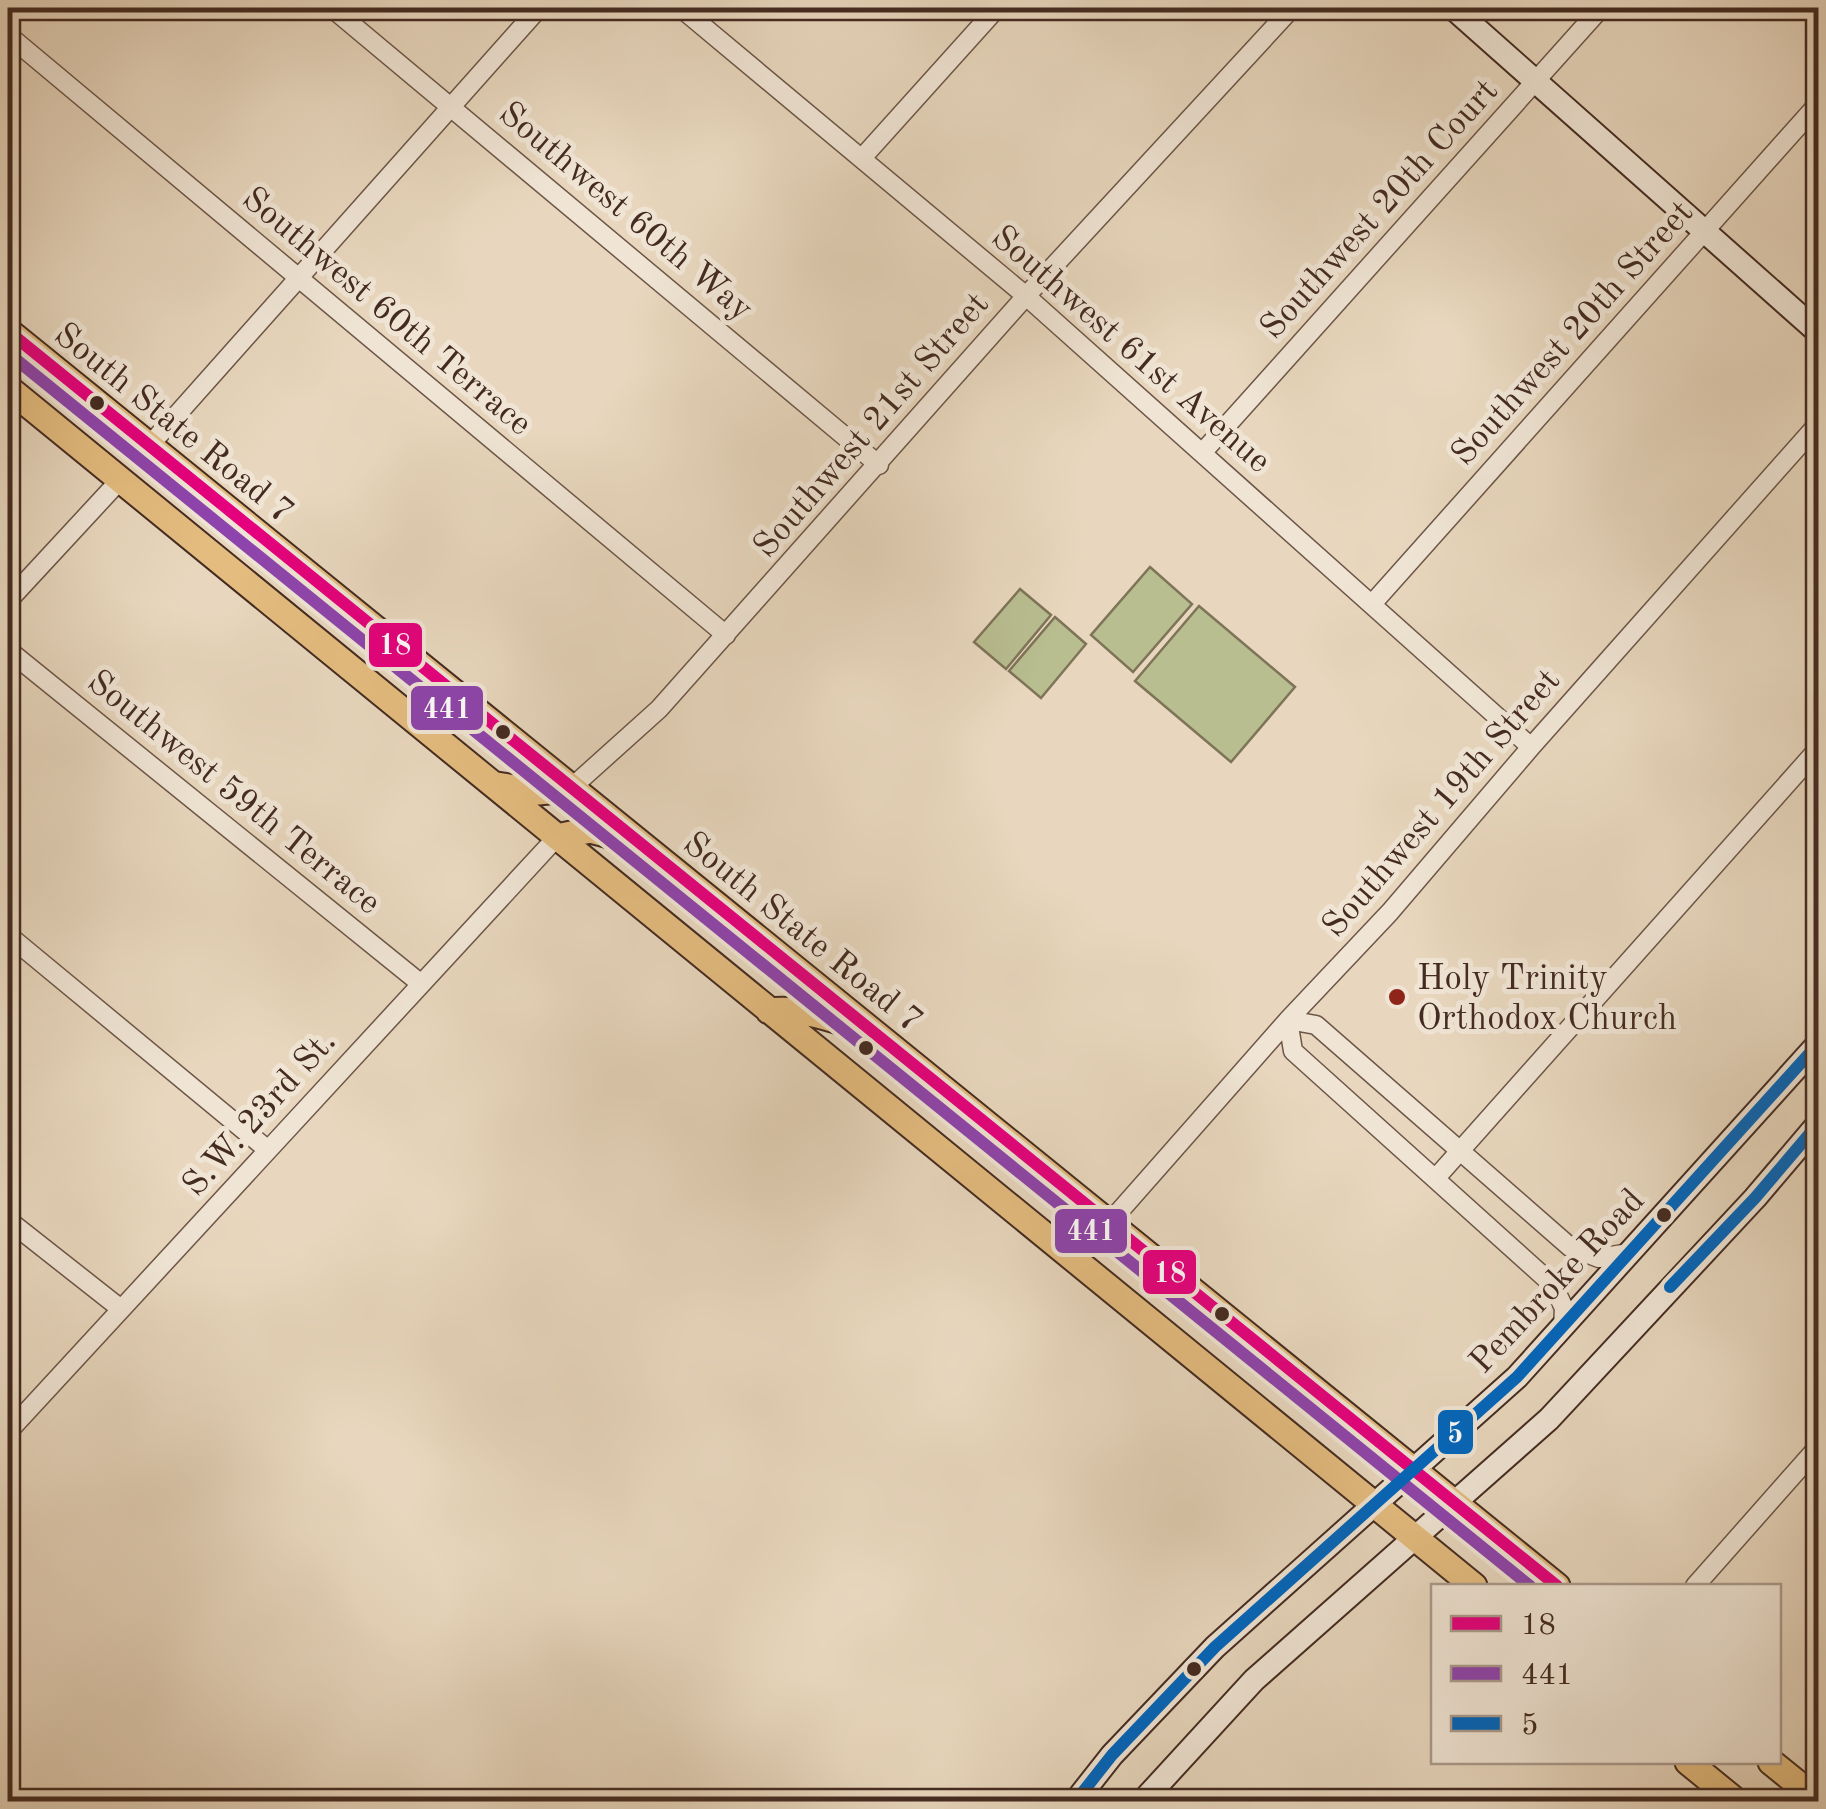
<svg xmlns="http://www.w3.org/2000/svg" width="1826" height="1809" font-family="'Old Standard TT',serif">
  <rect width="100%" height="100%" fill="#e8d7be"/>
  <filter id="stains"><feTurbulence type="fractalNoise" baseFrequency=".002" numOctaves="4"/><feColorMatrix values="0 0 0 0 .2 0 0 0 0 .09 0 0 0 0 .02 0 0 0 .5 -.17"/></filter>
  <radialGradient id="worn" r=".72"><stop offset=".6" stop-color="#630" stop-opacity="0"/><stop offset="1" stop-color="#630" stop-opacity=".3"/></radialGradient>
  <!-- green -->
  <path fill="#b8be90" stroke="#7e7458" stroke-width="2.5" d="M1150,567L1192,604L1133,672L1091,635Z
    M1020,589L1051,615L1006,669L974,642Z
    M1199,606L1295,687L1231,762L1135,681Z
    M1055,617L1086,644L1041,698L1009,671Z"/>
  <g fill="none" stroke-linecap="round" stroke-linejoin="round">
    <!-- street casing -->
    <g stroke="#6d5648" stroke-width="21">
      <path id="street" d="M332,8L879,465
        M681,8L1026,296L1531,747
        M8,35L726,635
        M862,158L997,8
        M149,446L539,8
        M1202,453L1601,8
        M8,601L120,480
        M1372,604L1818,104
        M8,650L420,983
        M570,789L659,709L1026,296L1292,8
        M8,935L268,1150
        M1435,1179L1818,749
        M8,1220L121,1309
        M1110,1222L1288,1020L1390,912L1531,747L1818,424
        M1563,1327L1564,1308L1553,1285L1293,1051L1288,1020L1316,1025L1570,1247L1599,1258L1629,1253
        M8,1432L557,837
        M1695,1586L1818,1447"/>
    </g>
    <!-- secondary casing -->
    <g stroke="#442b21" stroke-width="26">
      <path id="secondary" d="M1453,8L1818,332
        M1075,1802L1112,1755L1215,1647L1517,1377L1818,1044
        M1142,1802L1254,1680L1549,1419L1755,1198L1818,1124"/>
    </g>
    <!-- primary casing -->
    <g stroke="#442b21" stroke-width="29">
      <path id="primary" d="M8,331C522,752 1043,1165 1557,1586
        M8,388L1474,1586
        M497,785L538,792L570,789
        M557,837L590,830L628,840
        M769,1011C801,1007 832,1019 862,1028
        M1688,1762L1737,1802
        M1771,1762L1818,1800"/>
    </g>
    <!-- street -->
    <use href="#street" stroke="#f0e5d5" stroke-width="18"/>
    <!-- secondary -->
    <use href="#secondary" stroke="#f0e5d5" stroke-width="22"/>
    <!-- primary -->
    <use href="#primary" stroke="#e4bc7f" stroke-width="25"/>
    <!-- bus-1 casing -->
    <g stroke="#f0e5d5" stroke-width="20">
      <path id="bus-1" d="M8,331L1557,1586"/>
    </g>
    <!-- bus-2 casing -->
    <g stroke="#f0e5d5" stroke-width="20">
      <path id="bus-2" d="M8,353L1530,1586"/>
    </g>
    <!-- bus-3 casing -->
    <g stroke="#f0e5d5" stroke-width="20">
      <path id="bus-3" d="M1670,1287L1755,1198L1818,1124
        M1075,1802L1112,1755L1215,1647L1517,1377L1818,1044"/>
    </g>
    <!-- bus-1 -->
    <use href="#bus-1" stroke="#e5007d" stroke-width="12"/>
    <!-- bus-2 -->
    <use href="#bus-2" stroke="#8e44ad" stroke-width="12"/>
    <!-- bus-3 -->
    <use href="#bus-3" stroke="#0065bd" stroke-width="12"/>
  </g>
  <!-- markers -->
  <g fill="#442b21" stroke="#f0e5d5" stroke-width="4">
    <circle cx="97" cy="403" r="9"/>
    <circle cx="503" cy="732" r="9"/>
    <circle cx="866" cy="1048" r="9"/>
    <circle cx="1664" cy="1215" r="9"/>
    <circle cx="1222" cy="1314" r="9"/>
    <circle cx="1194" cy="1669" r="9"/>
  </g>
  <circle fill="#8f2418" stroke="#f0e5d5" stroke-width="4" cx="1397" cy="997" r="10"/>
  <g text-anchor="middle" stroke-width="10" stroke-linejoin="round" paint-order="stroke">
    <!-- street labels -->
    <g font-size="35" fill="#442b21" stroke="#f0e5d5">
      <text transform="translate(1378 208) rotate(-48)" y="12">Southwest 20th Court</text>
      <text transform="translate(627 210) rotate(40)" y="12">Southwest 60th Way</text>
      <text transform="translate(388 310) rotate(40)" y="12">Southwest 60th Terrace</text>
      <text transform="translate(1571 332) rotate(-48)" y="12">Southwest 20th Street</text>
      <text transform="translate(1132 348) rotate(41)" y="12">Southwest 61st Avenue</text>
      <text transform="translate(175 422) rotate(39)" y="12">South State Road 7</text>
      <text transform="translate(870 424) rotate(-49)" y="12">Southwest 21st Street</text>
      <text transform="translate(235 791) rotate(39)" y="12">Southwest 59th Terrace</text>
      <text transform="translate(1440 802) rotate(-49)" y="12">Southwest 19th Street</text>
      <text transform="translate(804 931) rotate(39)" y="12">South State Road 7</text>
      <text transform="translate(258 1112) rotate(-48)" y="12">S.W. 23rd St.</text>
      <text transform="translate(1556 1280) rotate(-47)" y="12">Pembroke Road</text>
    </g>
    <!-- poi labels -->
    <g font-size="35" fill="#442b21" stroke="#f0e5d5" text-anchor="start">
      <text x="1417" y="989">Holy Trinity<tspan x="1417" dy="40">Orthodox Church</tspan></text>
    </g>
  </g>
  <g stroke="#f0e5d5" stroke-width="4">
    <rect x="367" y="621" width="57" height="48" rx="10" fill="#e5007d"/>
    <rect x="409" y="684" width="76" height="48" rx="10" fill="#8e44ad"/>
    <rect x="1053" y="1207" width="76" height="48" rx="10" fill="#8e44ad"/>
    <rect x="1141" y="1248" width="57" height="48" rx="10" fill="#e5007d"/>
    <rect x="1436" y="1408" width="39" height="48" rx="10" fill="#0065bd"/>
  </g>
  <g font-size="28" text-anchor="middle" font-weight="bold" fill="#fff">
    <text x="395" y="654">18</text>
    <text x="447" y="718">441</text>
    <text x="1091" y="1240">441</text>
    <text x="1170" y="1282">18</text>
    <text x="1455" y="1442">5</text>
  </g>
  <!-- margin -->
  <rect width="1826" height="1809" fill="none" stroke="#e8d7be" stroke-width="40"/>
  <rect x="10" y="10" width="1806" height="1789" fill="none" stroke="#442b21" stroke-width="5"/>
  <rect x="20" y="20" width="1786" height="1769" fill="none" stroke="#442b21" stroke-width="2.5"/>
  <!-- legend -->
  <rect x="1431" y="1584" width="350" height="180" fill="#f0e5d5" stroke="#ab9b8d" stroke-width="2.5"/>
  <rect x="1451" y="1616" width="50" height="15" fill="#e5007d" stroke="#ab9b8d" stroke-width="2.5"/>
  <text x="1521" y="1634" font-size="30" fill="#442b21">18</text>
  <rect x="1451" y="1666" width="50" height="15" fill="#8e44ad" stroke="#ab9b8d" stroke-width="2.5"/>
  <text x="1521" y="1684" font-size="30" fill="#442b21">441</text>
  <rect x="1451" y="1716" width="50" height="15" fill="#0065bd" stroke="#ab9b8d" stroke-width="2.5"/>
  <text x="1521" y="1734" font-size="30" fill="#442b21">5</text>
  <rect width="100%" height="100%" filter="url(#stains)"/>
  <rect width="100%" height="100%" fill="url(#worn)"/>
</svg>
